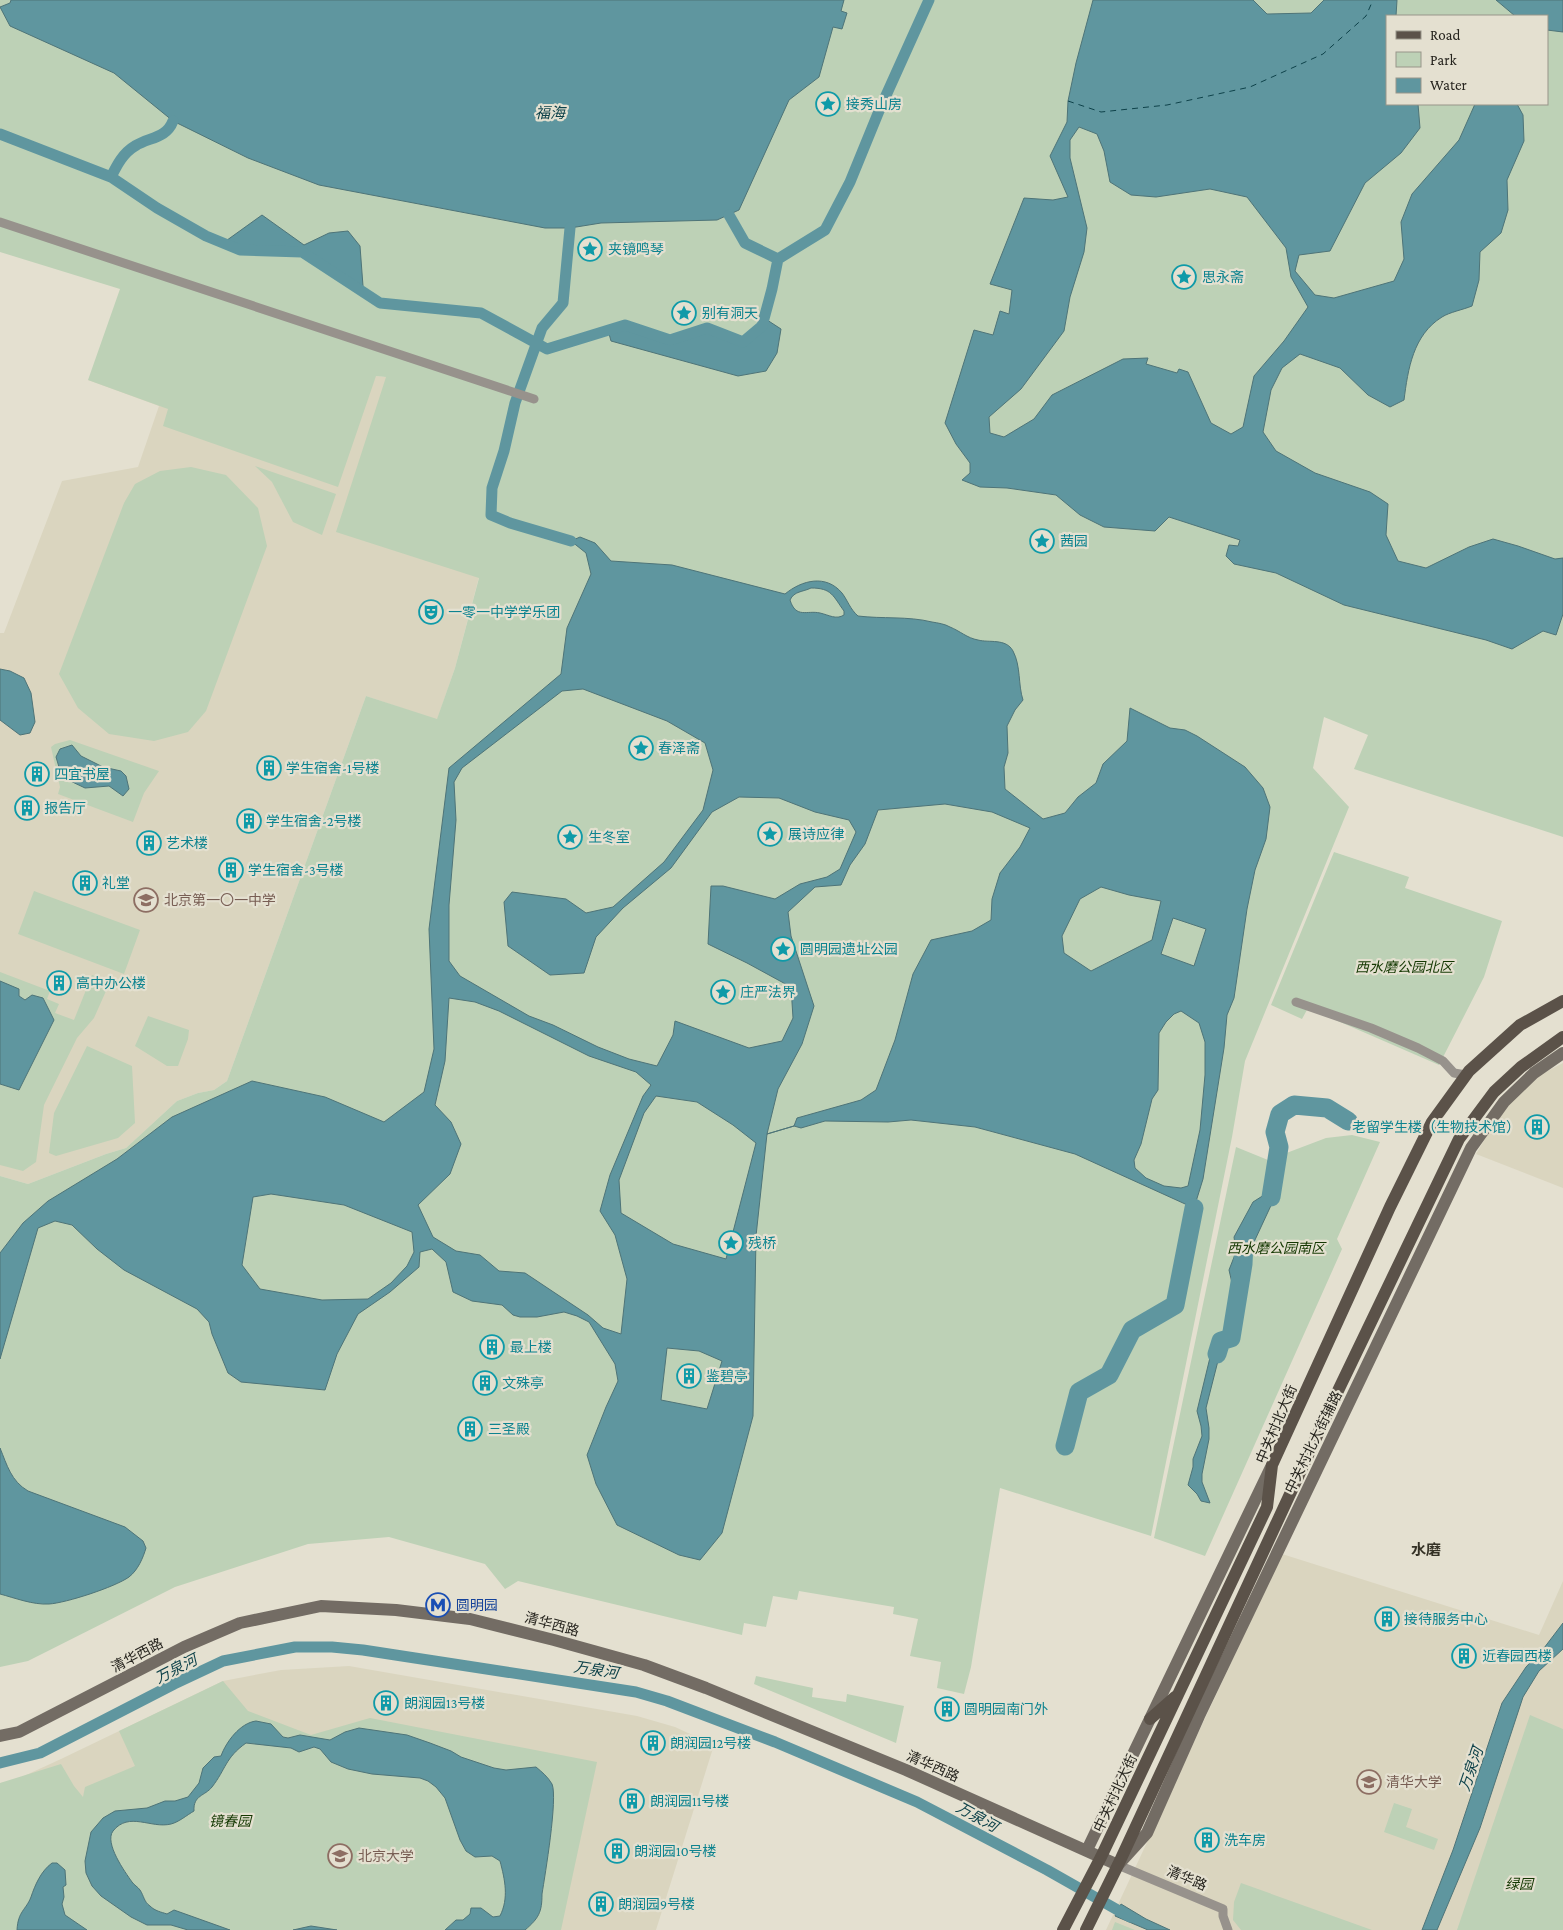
<svg xmlns="http://www.w3.org/2000/svg" width="1563" height="1930" font-family="'Crimson Pro','Noto Sans SC',serif">
  <rect width="100%" height="100%" fill="#e4e0d0"/>
  <!-- built -->
  <path fill="#dad5bf" d="M376,376L386,377L449,567L479,577L455,668L437,720L366,696L227,1081L214,1090L198,1093L177,1101L126,1148L106,1154L28,1184L0,1176V633H4L62,481L138,467L159,406L88,380Z
    M1563,1063V1188L1476,1154L1502,1110L1536,1077Z
    M1282,1554L1539,1635L1563,1581V1930H1106Z
    M349,1666L637,1716L675,1727L714,1745L656,1930H0V1783L13,1781L61,1759L223,1681L281,1670Z"/>
  <!-- green -->
  <path fill="#bdd1b6" fill-rule="evenodd" d="M0,0H1563V837L1354,769L1368,735L1324,717L1313,768L1349,807L1245,1061L1232,1137L1151,1536L1000,1488L971,1667L964,1694L937,1688L941,1662L910,1656L918,1619L893,1614L894,1607L799,1591L797,1600L773,1596L766,1627L744,1623L742,1635L518,1581L505,1589L485,1564L389,1537L308,1544L175,1587L28,1661L0,1667V1176L28,1184L106,1154L126,1148L177,1101L198,1093L214,1090L227,1081L366,696L437,719L455,668L479,578L336,532L386,377L376,376L338,487L163,426L168,409L88,380L120,289L0,252ZM1387,16H1547V104H1387Z
    M255,466L336,494L322,535L293,522L272,482Z
    M191,467L226,475L258,508L267,546L206,711L188,732L154,741L109,734L78,708L59,674L124,503L135,484L160,471Z
    M70,740L159,771L144,793L133,822L58,794L60,787L51,747L55,744Z
    M1334,852L1409,877L1405,888L1502,921L1484,977L1439,1065L1308,1008L1302,1019L1271,1005Z
    M34,891L140,930L124,974L18,934Z
    M0,972L50,991L47,999L59,1004L55,1013L74,1020L92,975L110,982L94,1018L77,1038L44,1105L36,1162L23,1171L0,1165Z
    M148,1016L189,1030L188,1039L178,1066H167L135,1046Z
    M87,1046L132,1066L135,1123L118,1138L56,1156L49,1153L54,1113Z
    M1352,1135L1380,1142L1337,1239L1342,1249L1205,1556L1154,1538L1236,1147L1268,1160L1326,1138Z
    M756,1676L813,1688L812,1697L846,1702L847,1694L904,1706L896,1743L754,1684Z
    M223,1681L248,1711L311,1735L370,1718L597,1762L561,1930H0V1783L61,1764L74,1786L83,1797L85,1787L135,1766L119,1731Z
    M1530,1715L1563,1729V1930H1457Z
    M1394,1803L1412,1809L1406,1827L1438,1839L1434,1850L1384,1832Z
    M1241,1883L1372,1930H1241L1233,1920L1234,1902Z
    M1115,1922L1135,1930H1112Z"/>
  <!-- water -->
  <path fill="#5f969f" stroke="#4e7478" fill-rule="evenodd" d="M11,0H844L841,11L847,13L842,29L833,27L819,77L789,100L739,210L717,220L601,223L570,228H545L319,185L248,158L173,121L114,73L10,26L0,7L10,3Z
    M1093,0H1253L1267,14L1311,13L1324,0H1397L1396,16H1387V104H1418L1420,128L1401,153L1365,183L1330,251L1299,255L1295,271L1315,295L1334,298L1394,281L1404,259L1401,222L1412,194L1459,140L1475,104H1517L1523,115L1524,141L1507,180L1508,210L1501,233L1480,252L1479,280L1472,306C1462,310 1450,312 1442,317C1413,335 1408,369 1404,400L1390,407L1368,395L1340,368L1300,354L1282,368L1271,390L1263,432L1276,451L1315,473L1370,492L1388,504L1386,535L1398,561L1426,568L1469,547L1493,539L1518,546L1555,559L1563,558V614L1556,635L1543,631L1512,649L1486,640L1344,605L1276,573L1234,564L1226,556L1229,545L1238,546L1240,540L1169,517L1155,531L1104,527L1080,515L1056,495L1007,488L980,487L962,480L970,473V463L956,444L945,423L974,330L993,335L1000,311L1009,314L1012,290L990,284L1024,198L1053,200L1068,197L1050,156L1067,122L1068,101L1076,63ZM1079,127L1097,134L1104,151L1110,182L1131,195L1156,197L1210,189L1247,197L1286,248L1291,277L1308,307L1284,341L1254,376L1243,427L1231,434L1211,423L1188,372L1179,369L1177,373L1146,364L1148,358L1123,359L1052,395L1034,419L1004,437L990,433L989,417L1021,389L1064,331L1070,297L1084,252L1087,228L1070,158V140Z
    M1496,0H1563V32L1547,30V16H1515Z
    M262,215L304,245L329,233L348,231L360,246L363,286L360,289L302,252L240,250L223,243Z
    M764,318L781,329L777,353L766,371L738,376L611,341L608,330L625,325L670,340L707,328L743,342L762,326Z
    M580,537L595,543L611,561L672,565L785,594C802,580 826,574 842,593C848,601 850,609 858,616C882,619 908,616 932,622C938,623 945,624 950,627C960,631 967,638 978,640C989,643 1006,638 1013,651C1021,666 1018,685 1023,700L1015,710L1007,726L1008,753L1004,767L1005,789L1043,819L1065,813L1078,797L1096,783L1103,764L1127,741L1130,708L1170,728L1185,730L1197,736L1245,767L1263,788L1270,807L1266,839L1255,870L1247,909L1234,998L1227,1015L1224,1048L1203,1179L1194,1208L1075,1154L975,1127L911,1120L888,1122L825,1121L801,1128L794,1126L767,1134L756,1236L753,1416L722,1533L700,1560L679,1555L617,1525L596,1484L587,1455L606,1407L618,1381L615,1364L589,1322L577,1316L564,1312L537,1317H520L513,1315L502,1305L472,1301L453,1292L446,1262L432,1249L420,1252L419,1267L390,1292L358,1314L337,1354L325,1390L241,1382L228,1373L212,1334L209,1322L197,1309L124,1270L97,1249L72,1225L55,1221L38,1228L0,1359V1253L23,1223L48,1201L117,1159L172,1117L252,1081L325,1097L384,1122L424,1092L434,1049L429,929L449,768L561,674L567,628L591,574L586,553L571,541ZM811,588C832,588 833,596 844,611V615C836,620 829,615 820,613C807,610 796,619 790,600C794,591 803,592 811,588ZM583,689L667,721L705,743L713,770L703,810L664,862L613,907L586,913L566,899L512,892L504,902L508,946L550,975L584,973L596,937L623,908L671,868L712,812L739,797L779,798L815,812L849,820L856,832L840,869L827,877L800,884L775,899L723,886H711L708,944L747,963L791,987L793,1018L782,1041L749,1048L675,1021L673,1035L657,1066L629,1059L598,1047L553,1025L529,1016L460,976L449,961V905L456,820L454,782L462,768L562,691ZM945,804L992,812L1030,828L1020,847L1000,873L992,899L991,920L972,931L931,940L913,974L895,1040L876,1090L861,1100L797,1118L794,1126L767,1134L778,1089L802,1044L814,1006L791,936L788,912L815,887L841,885L850,865L865,844L878,810ZM1101,887L1129,895L1161,901L1152,940L1091,971L1064,953L1062,936L1080,899ZM1173,918L1206,929L1194,966L1161,954ZM449,998L475,1002L499,1011L589,1056L636,1072L651,1085L643,1096L610,1175L600,1211L615,1235L627,1279L621,1334L603,1328L588,1315L525,1273L499,1271L480,1255L456,1251L433,1237L418,1205L450,1174L461,1144L451,1122L435,1105L445,1061ZM1181,1011L1199,1023L1205,1042V1075L1200,1130L1188,1186L1181,1188L1164,1186L1146,1178L1135,1168L1134,1160L1141,1144L1152,1099L1158,1090L1159,1033L1166,1022L1174,1014ZM656,1096L697,1102L733,1125L756,1143L726,1259L673,1244L621,1213L619,1180L644,1113ZM271,1194L344,1205L412,1232L414,1252L407,1266L391,1283L368,1299L322,1300L260,1289L242,1265L253,1197ZM667,1348L699,1351L722,1361L707,1409L661,1400Z
    M0,669L10,671L24,678L31,693L35,722L30,733L20,735L0,720Z
    M72,745L81,756L103,767L121,771L126,776L129,789L123,796L109,786L85,788L62,777L56,757L60,749Z
    M0,981L19,989V996L25,1000L32,995L43,998L54,1020L19,1090L0,1084Z
    M1272,1172H1278L1273,1191L1274,1199L1241,1270L1244,1283L1230,1341L1222,1345L1206,1408L1209,1428V1439L1202,1474V1482L1210,1503L1201,1501L1197,1494L1188,1485L1193,1467V1459L1202,1436L1201,1426L1197,1411L1214,1341L1226,1331L1234,1299L1231,1291L1232,1283L1229,1270L1236,1252L1234,1237L1253,1202L1264,1195Z
    M0,1448C7,1465 11,1481 28,1491L125,1527L143,1541L146,1548C143,1558 138,1570 129,1577C115,1587 66,1603 49,1604C33,1605 15,1598 0,1594Z
    M1563,1623V1649L1539,1671L1523,1697L1480,1828L1437,1930H1422L1453,1850L1502,1703L1526,1667L1544,1648Z
    M256,1721L271,1724L283,1737L288,1738L300,1735L330,1740L345,1732L359,1728L407,1735L430,1743L451,1751L461,1757L494,1768L506,1770L536,1767C542,1772 548,1777 552,1784C558,1798 545,1875 542,1894C542,1912 539,1918 525,1930H445L456,1920H463L470,1914L471,1908H481L493,1917L500,1916C509,1898 505,1880 500,1861L492,1856L475,1857L466,1851L460,1840L445,1798L436,1787L428,1781L420,1778L372,1774L348,1769L331,1762L320,1749L314,1747L299,1752L291,1748L246,1743C225,1758 226,1769 212,1787C205,1796 193,1795 194,1811C187,1815 179,1822 171,1824C151,1829 129,1811 113,1831C104,1843 125,1872 132,1882C134,1885 138,1887 140,1890C144,1896 144,1902 150,1906C155,1911 161,1912 167,1914L174,1910L230,1930H188L171,1925H147L131,1917L101,1896L92,1886L86,1873L85,1861L91,1832L103,1818L115,1811L147,1808L165,1801H175L188,1797L199,1783L203,1768L214,1757L221,1756C226,1742 240,1723 256,1721Z
    M52,1863H57L65,1870L66,1885L63,1887L64,1897L62,1904L65,1915L87,1930H17C18,1911 26,1910 31,1897C35,1885 41,1871 52,1863Z
    M1121,1904L1146,1919L1170,1930H1148L1115,1916Z
    M311,1926L337,1930H293Z"/>
  <g fill="none" stroke-linecap="round" stroke-linejoin="round">
    <!-- canal -->
    <path stroke="#5f969f" stroke-width="11" d="M0,134L111,177L157,208L206,236L240,250L302,252L380,303L481,313L547,349L625,325L670,340L707,328L743,342L762,326L772,289L778,259L825,230L850,182L879,111L929,0
      M111,177C117,165 123,153 135,146C149,137 166,139 173,121
      M729,215L745,243L778,259
      M570,228L563,303L542,328L515,403L504,451L492,488L491,515L510,523L571,541
      M0,1763L40,1753L174,1684L223,1661L295,1647H332L363,1650L636,1692L667,1701L775,1742L917,1802L1047,1870L1130,1917"/>
    <!-- river -->
    <path stroke="#5f969f" stroke-width="19" d="M1271,1197L1279,1147L1275,1132L1280,1114L1294,1105L1327,1108L1348,1121
      M1217,1354L1221,1341L1231,1338L1243,1264L1244,1241
      M1065,1446L1079,1392L1109,1375L1132,1330L1175,1305L1194,1208"/>
    <!-- ferry -->
    <path stroke="#0e424a" stroke-width="1" stroke-dasharray="6 5" stroke-linecap="butt" d="M1068,101L1101,112L1167,105L1250,87L1323,54L1366,16L1373,0"/>
    <!-- street -->
    <path stroke="#97928c" stroke-width="9" d="M0,222L534,399
      M1296,1002L1371,1028L1418,1048L1443,1061L1454,1073L1466,1075
      M1118,1865L1223,1909V1916L1228,1930"/>
    <!-- secondary -->
    <path stroke="#736c64" stroke-width="12" d="M0,1736L19,1732L184,1647L240,1623L321,1606L396,1610L470,1619L554,1640L644,1665L706,1688L906,1770L1118,1865L1147,1833L1199,1716L1471,1148L1504,1102L1534,1073L1563,1053
      M1087,1850L1271,1467"/>
    <!-- primary -->
    <path stroke="#5b5249" stroke-width="12" d="M1150,1719L1175,1697
      M1063,1930L1101,1857L1267,1507L1272,1465L1390,1207L1432,1122L1469,1071L1520,1025L1563,1001
      M1086,1930L1118,1865L1335,1397L1459,1139L1494,1092L1521,1067L1563,1037"/>
  </g>
  <!-- icons -->
  <defs>
    <g id="sight-ring" transform="scale(1.25)"><circle r="9.5" fill="#e4e0d0" stroke="#0f9aa8" stroke-width="1.5"/><path d="M0-6L1.8-2.2L6-1.7L2.9 1.2L3.7 5.4L0 3.3L-3.7 5.4L-2.9 1.2L-6-1.7L-1.8-2.2Z" fill="#0f9aa8"/></g>
    <g id="theatre-ring" transform="scale(1.25)"><circle r="9.5" fill="#e4e0d0" stroke="#0f9aa8" stroke-width="1.5"/><path d="M-5-5.5Q0-4 5-5.5V0Q5 5 0 6Q-5 5-5 0ZM-3.3-2.5H-1v1.5H-3.3ZM1-2.5H3.3v1.5H1ZM-2.8 1Q0 5.5 2.8 1Z" fill="#0f9aa8"/></g>
    <g id="building-ring" transform="scale(1.25)"><circle r="9.5" fill="#e4e0d0" stroke="#0f9aa8" stroke-width="1.5"/><path d="M-4-6H4V6H1V3H-1V6H-4ZM-2.5-4.3h1.7v1.8h-1.7ZM.8-4.3h1.7v1.8H.8ZM-2.5-1h1.7V.8h-1.7ZM.8-1h1.7V.8H.8Z" fill="#0f9aa8"/></g>
    <g id="school-ring" transform="scale(1.25)"><circle r="9.5" fill="#e4e0d0" stroke="#8d6e63" stroke-width="1.5"/><path d="M0-5L7-2L0 1L-7-2ZM-4 1L0 2.5L4 1V4Q0 6-4 4Z" fill="#8d6e63"/></g>
    <g id="metro-ring" transform="scale(1.25)"><circle r="9.5" fill="#e4e0d0" stroke="#1a4fb4" stroke-width="1.5"/><path d="M-5.5 5V-5H-3L0 0L3-5H5.5V5H3V-.5L0 4L-3-.5V5Z" fill="#1a4fb4"/></g>
    <g id="university-ring" transform="scale(1.25)"><circle r="9.5" fill="#e4e0d0" stroke="#8d6e63" stroke-width="1.5"/><path d="M0-5L7-2L0 1L-7-2ZM-4 1L0 2.5L4 1V4Q0 6-4 4Z" fill="#8d6e63"/></g>
  </defs>
  <g fill-rule="evenodd">
    <use href="#sight-ring" x="828" y="104"/>
    <use href="#sight-ring" x="590" y="249"/>
    <use href="#sight-ring" x="1184" y="277"/>
    <use href="#sight-ring" x="684" y="313"/>
    <use href="#sight-ring" x="1042" y="541"/>
    <use href="#theatre-ring" x="431" y="612"/>
    <use href="#sight-ring" x="641" y="748"/>
    <use href="#building-ring" x="269" y="768"/>
    <use href="#building-ring" x="37" y="774"/>
    <use href="#building-ring" x="27" y="808"/>
    <use href="#building-ring" x="249" y="821"/>
    <use href="#sight-ring" x="770" y="834"/>
    <use href="#sight-ring" x="570" y="837"/>
    <use href="#building-ring" x="149" y="843"/>
    <use href="#building-ring" x="231" y="870"/>
    <use href="#building-ring" x="85" y="883"/>
    <use href="#school-ring" x="146" y="900"/>
    <use href="#sight-ring" x="783" y="949"/>
    <use href="#building-ring" x="59" y="983"/>
    <use href="#sight-ring" x="723" y="992"/>
    <use href="#building-ring" x="1537" y="1127"/>
    <use href="#sight-ring" x="731" y="1243"/>
    <use href="#building-ring" x="492" y="1347"/>
    <use href="#building-ring" x="689" y="1376"/>
    <use href="#building-ring" x="485" y="1383"/>
    <use href="#building-ring" x="470" y="1429"/>
    <use href="#metro-ring" x="438" y="1605"/>
    <use href="#building-ring" x="1387" y="1619"/>
    <use href="#building-ring" x="1464" y="1656"/>
    <use href="#building-ring" x="386" y="1703"/>
    <use href="#building-ring" x="947" y="1709"/>
    <use href="#building-ring" x="653" y="1743"/>
    <use href="#university-ring" x="1369" y="1782"/>
    <use href="#building-ring" x="632" y="1801"/>
    <use href="#building-ring" x="1207" y="1840"/>
    <use href="#building-ring" x="617" y="1851"/>
    <use href="#university-ring" x="340" y="1856"/>
    <use href="#building-ring" x="601" y="1904"/>
  </g>
  <g text-anchor="middle" stroke-width="4.5" stroke-linejoin="round" paint-order="stroke">
    <!-- culture labels -->
    <g font-size="14" fill="#0d838f" stroke="#e4e0d0" text-anchor="start">
      <text x="846" y="109">接秀山房</text>
      <text x="608" y="254">夹镜鸣琴</text>
      <text x="1202" y="282">思永斋</text>
      <text x="702" y="318">别有洞天</text>
      <text x="1060" y="546">茜园</text>
      <text x="448" y="617">一零一中学学乐团</text>
      <text x="658" y="753">春泽斋</text>
      <text x="286" y="773">学生宿舍-1号楼</text>
      <text x="54" y="779">四宜书屋</text>
      <text x="44" y="813">报告厅</text>
      <text x="266" y="826">学生宿舍-2号楼</text>
      <text x="788" y="839">展诗应律</text>
      <text x="588" y="842">生冬室</text>
      <text x="166" y="848">艺术楼</text>
      <text x="248" y="875">学生宿舍-3号楼</text>
      <text x="102" y="888">礼堂</text>
      <text x="800" y="954">圆明园遗址公园</text>
      <text x="76" y="988">高中办公楼</text>
      <text x="740" y="997">庄严法界</text>
      <text x="1520" y="1132" text-anchor="end">老留学生楼（生物技术馆）</text>
      <text x="748" y="1248">残桥</text>
      <text x="510" y="1352">最上楼</text>
      <text x="706" y="1381">鉴碧亭</text>
      <text x="502" y="1388">文殊亭</text>
      <text x="488" y="1434">三圣殿</text>
      <text x="1404" y="1624">接待服务中心</text>
      <text x="1482" y="1661">近春园西楼</text>
      <text x="404" y="1708">朗润园13号楼</text>
      <text x="964" y="1714">圆明园南门外</text>
      <text x="670" y="1748">朗润园12号楼</text>
      <text x="650" y="1806">朗润园11号楼</text>
      <text x="1224" y="1845">洗车房</text>
      <text x="634" y="1856">朗润园10号楼</text>
      <text x="618" y="1909">朗润园9号楼</text>
    </g>
    <!-- education labels -->
    <g font-size="14" fill="#785e54" stroke="#e4e0d0" text-anchor="start">
      <text x="164" y="905">北京第一〇一中学</text>
      <text x="1386" y="1787">清华大学</text>
      <text x="358" y="1861">北京大学</text>
    </g>
    <!-- park labels -->
    <g font-size="14" font-style="italic" fill="#143802" stroke="#e4e0d0">
      <text x="1404" y="972">西水磨公园北区</text>
      <text x="1276" y="1253">西水磨公园南区</text>
      <text x="230" y="1826">镜春园</text>
      <text x="1519" y="1889">绿园</text>
    </g>
    <!-- street labels -->
    <g font-size="14" fill="#26241e" stroke="#e4e0d0">
      <text transform="translate(1276 1424) rotate(-67)" y="5">中关村北大街</text>
      <text transform="translate(1313 1442) rotate(-64)" y="5">中关村北大街辅路</text>
      <text transform="translate(552 1624) rotate(15)" y="5">清华西路</text>
      <text transform="translate(137 1655) rotate(-28)" y="5">清华西路</text>
      <text transform="translate(933 1766) rotate(24)" y="5">清华西路</text>
      <text transform="translate(1115 1793) rotate(-65)" y="5">中关村北大街</text>
      <text transform="translate(1187 1878) rotate(23)" y="5">清华路</text>
    </g>
    <!-- transit labels -->
    <g font-size="14" fill="#164399" stroke="#e4e0d0" text-anchor="start">
      <text x="456" y="1610">圆明园</text>
    </g>
    <!-- water labels -->
    <g font-size="15" font-style="italic" fill="#0e424a" stroke="#e4e0d0">
      <text x="550" y="118">福海</text>
      <text transform="translate(176 1669) rotate(-27)" y="5">万泉河</text>
      <text transform="translate(596 1670) rotate(9)" y="5">万泉河</text>
      <text transform="translate(1471 1769) rotate(-71)" y="5">万泉河</text>
      <text transform="translate(977 1817) rotate(29)" y="5">万泉河</text>
    </g>
    <!-- neighbourhood labels -->
    <g font-size="15" font-weight="bold" fill="#353226" stroke="#e4e0d0">
      <text x="1426" y="1555">水磨</text>
    </g>
  </g>
  <!-- legend -->
  <rect x="1386" y="15" width="162" height="90" fill="#e4e0d0" stroke="#989589"/>
  <rect x="1396" y="31" width="25" height="8" fill="#5b5249" stroke="#989589"/>
  <text x="1430" y="40" font-size="15" fill="#26241e">Road</text>
  <rect x="1396" y="52" width="25" height="15" fill="#bdd1b6" stroke="#989589"/>
  <text x="1430" y="65" font-size="15" fill="#26241e">Park</text>
  <rect x="1396" y="78" width="25" height="15" fill="#5f969f" stroke="#989589"/>
  <text x="1430" y="90" font-size="15" fill="#26241e">Water</text>
</svg>
